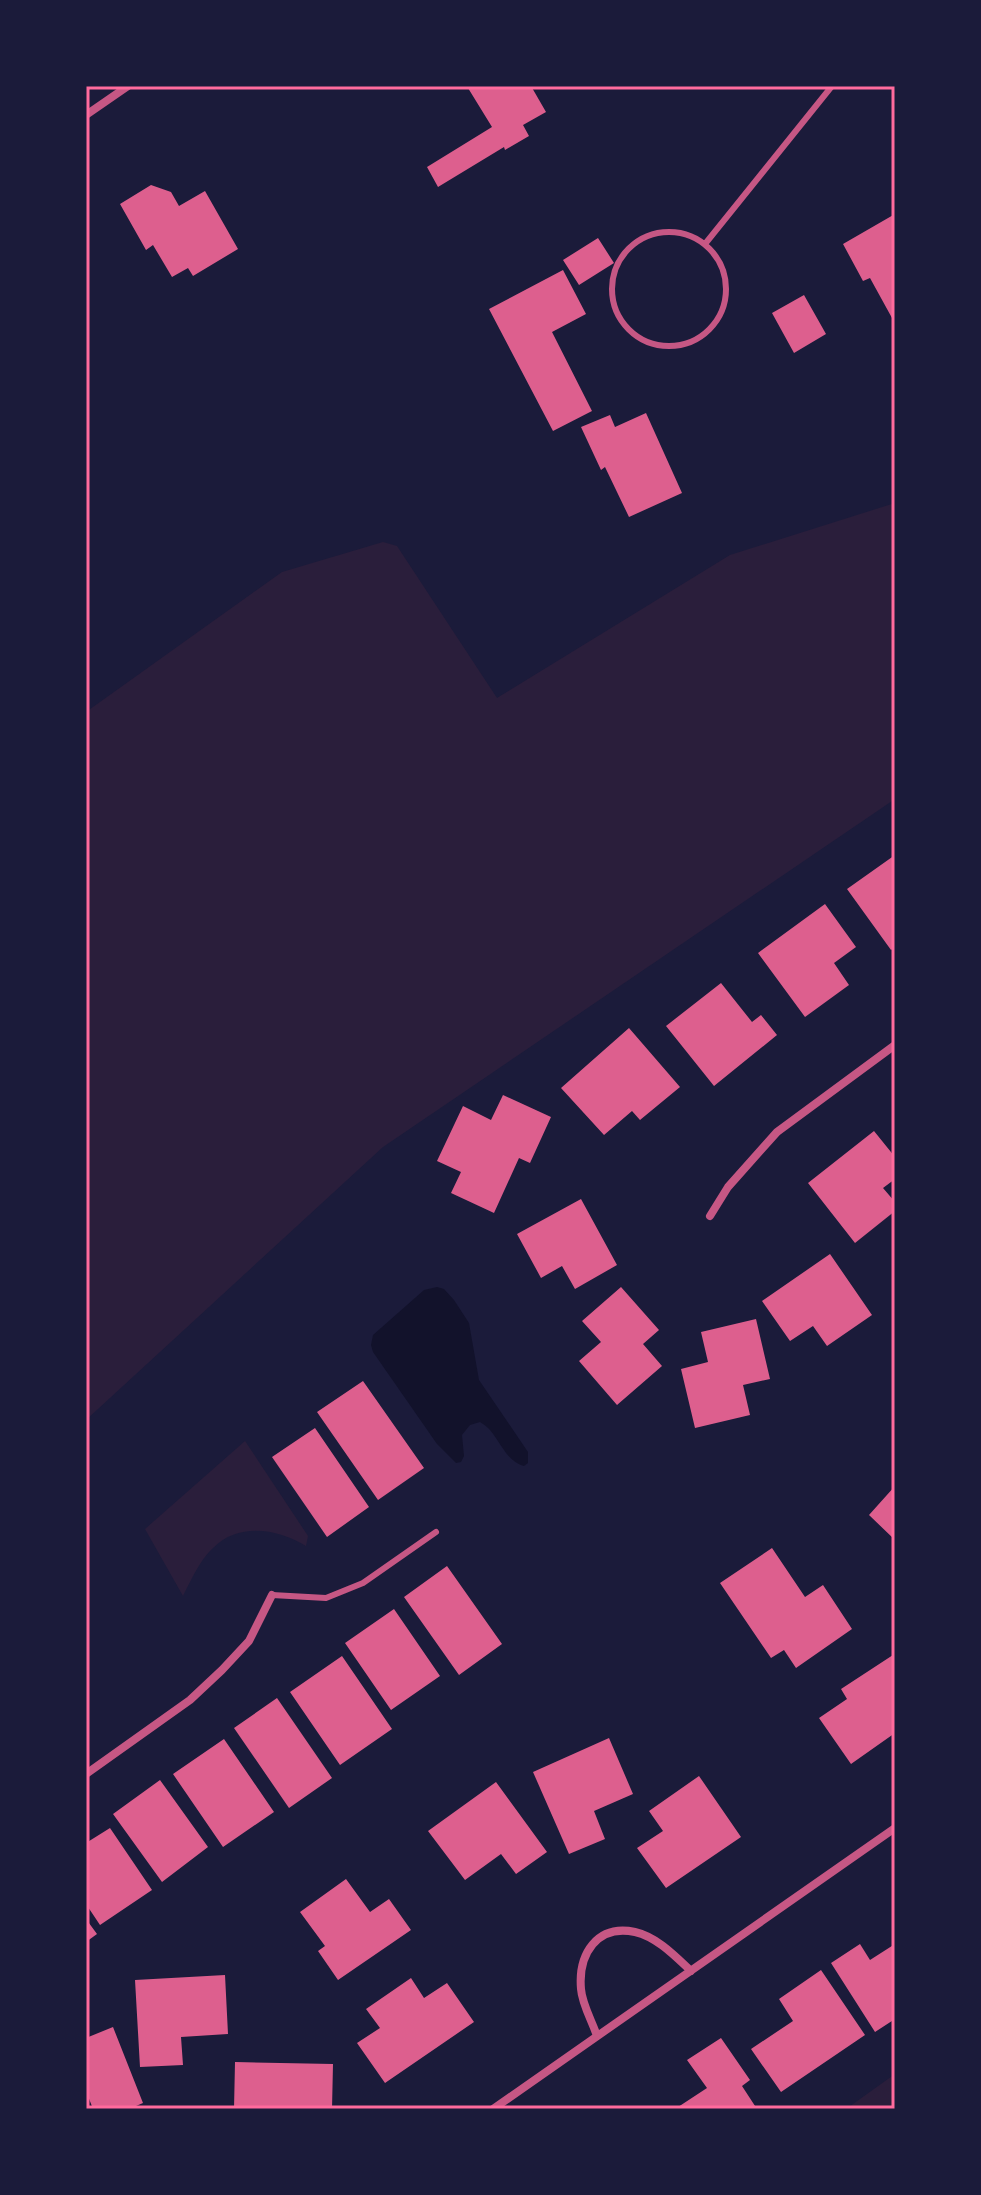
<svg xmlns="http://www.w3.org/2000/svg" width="981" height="2195" font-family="'Noto Serif',serif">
  <rect width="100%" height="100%" fill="#1b1b3a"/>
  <!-- green -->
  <path fill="#2a1e3b" d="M895,503V799L383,1147L86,1420V712L282,572L383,542L397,546L497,698L730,555Z
    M245,1441L308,1536L306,1546C278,1529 239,1522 213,1548C200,1560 191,1580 183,1596L145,1529Z
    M895,2074V2109H846Z"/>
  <!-- water -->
  <path fill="#12122b" d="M437,1287L444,1289L454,1300L469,1323L479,1380L528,1452V1463L524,1466C502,1460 499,1432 480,1422L470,1425L462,1435L464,1456L461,1462L456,1463L437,1444L373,1352L371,1345L373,1335L424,1290Z"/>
  <!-- building -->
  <path fill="#dd5f8e" d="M472,86H531L546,112L523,125L529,136L505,150L504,147L438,187L427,167L492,127L468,88Z
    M151,185L171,192L179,206L205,191L238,249L193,276L188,268L172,277L153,245L146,250L120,204Z
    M895,214V316L892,318L870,278L863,281L843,244Z
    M598,238L614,263L579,285L563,260Z
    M563,270L586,314L552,332L592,411L553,431L489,309Z
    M804,295L826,334L794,353L772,313Z
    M646,413L682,493L629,517L605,467L601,470L581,427L610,415L615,427Z
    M895,855V947L891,950L847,889Z
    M825,904L856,947L834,963L849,985L805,1017L758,953Z
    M721,983L752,1022L761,1015L777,1035L714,1086L666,1026Z
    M629,1028L680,1087L640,1120L632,1111L604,1135L561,1088Z
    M503,1095L551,1117L530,1163L519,1158L494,1213L451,1193L461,1172L437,1161L463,1106L491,1120Z
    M874,1131L895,1157V1179L883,1188L895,1202V1211L855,1243L808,1183Z
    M581,1199L617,1265L575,1289L562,1266L541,1278L517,1234Z
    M830,1254L872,1315L827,1346L813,1326L790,1341L762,1301Z
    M621,1287L659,1330L643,1344L662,1366L617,1405L579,1361L601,1342L582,1321Z
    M756,1319L770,1379L743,1385L750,1415L695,1428L681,1369L708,1362L701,1332Z
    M363,1381L424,1468L378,1500L317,1412Z
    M315,1428L369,1507L327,1537L272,1457Z
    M895,1486V1540L869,1515Z
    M772,1548L805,1597L823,1585L852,1629L796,1668L784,1650L771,1658L720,1583Z
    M447,1566L502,1644L459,1675L404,1597Z
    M394,1609L440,1676L391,1710L345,1643Z
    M893,1655L895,1733L851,1764L819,1718L847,1699L841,1689Z
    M342,1656L392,1729L340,1765L290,1692Z
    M277,1698L332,1778L289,1808L234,1728Z
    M609,1738L633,1794L594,1811L605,1839L569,1854L533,1772Z
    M224,1739L274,1812L223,1847L173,1774Z
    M699,1776L741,1837L666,1888L637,1848L663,1831L649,1811Z
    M160,1780L208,1847L162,1882L113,1814Z
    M496,1782L547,1852L516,1874L501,1854L465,1880L428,1831Z
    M110,1828L152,1890L100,1925L86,1904V1843Z
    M346,1879L370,1912L389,1899L411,1930L338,1980L318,1951L325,1946L300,1912Z
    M86,1919L97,1934L86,1942Z
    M860,1944L870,1960L895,1944V2019L875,2032L831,1963Z
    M821,1970L865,2035L781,2092L751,2049L793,2021L779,1999Z
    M225,1975L228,2034L181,2037L183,2065L140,2067L135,1980Z
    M411,1978L424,1998L447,1983L474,2022L385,2083L357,2043L380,2028L366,2009Z
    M113,2027L143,2103L129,2109H93L88,2096L86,2097V2038Z
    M721,2038L750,2080L742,2086L757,2109H675L707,2088L687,2060Z
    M235,2062L333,2064L332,2109H234Z"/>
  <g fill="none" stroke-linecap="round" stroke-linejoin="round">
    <!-- service -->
    <path stroke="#c65784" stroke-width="6" d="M612 289a57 57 0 1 1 114 0a57 57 0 1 1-114 0Z
      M705,244L832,86
      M272,1595L326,1598L363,1583L436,1532"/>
    <!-- minor -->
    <path stroke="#c65784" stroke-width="8" d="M86,115L128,86
      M710,1216L728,1187L777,1132L895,1045
      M86,1774L190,1700L222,1670L249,1641L272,1595
      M597,2036C592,2021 582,2004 581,1989C578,1954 597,1924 635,1932C657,1937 675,1956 691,1971
      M493,2109L895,1828"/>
  </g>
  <!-- border -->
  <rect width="981" height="2195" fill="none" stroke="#1b1b3a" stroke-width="176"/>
  <rect x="88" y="88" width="805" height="2019" fill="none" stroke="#ff6b9d" stroke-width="3"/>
</svg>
